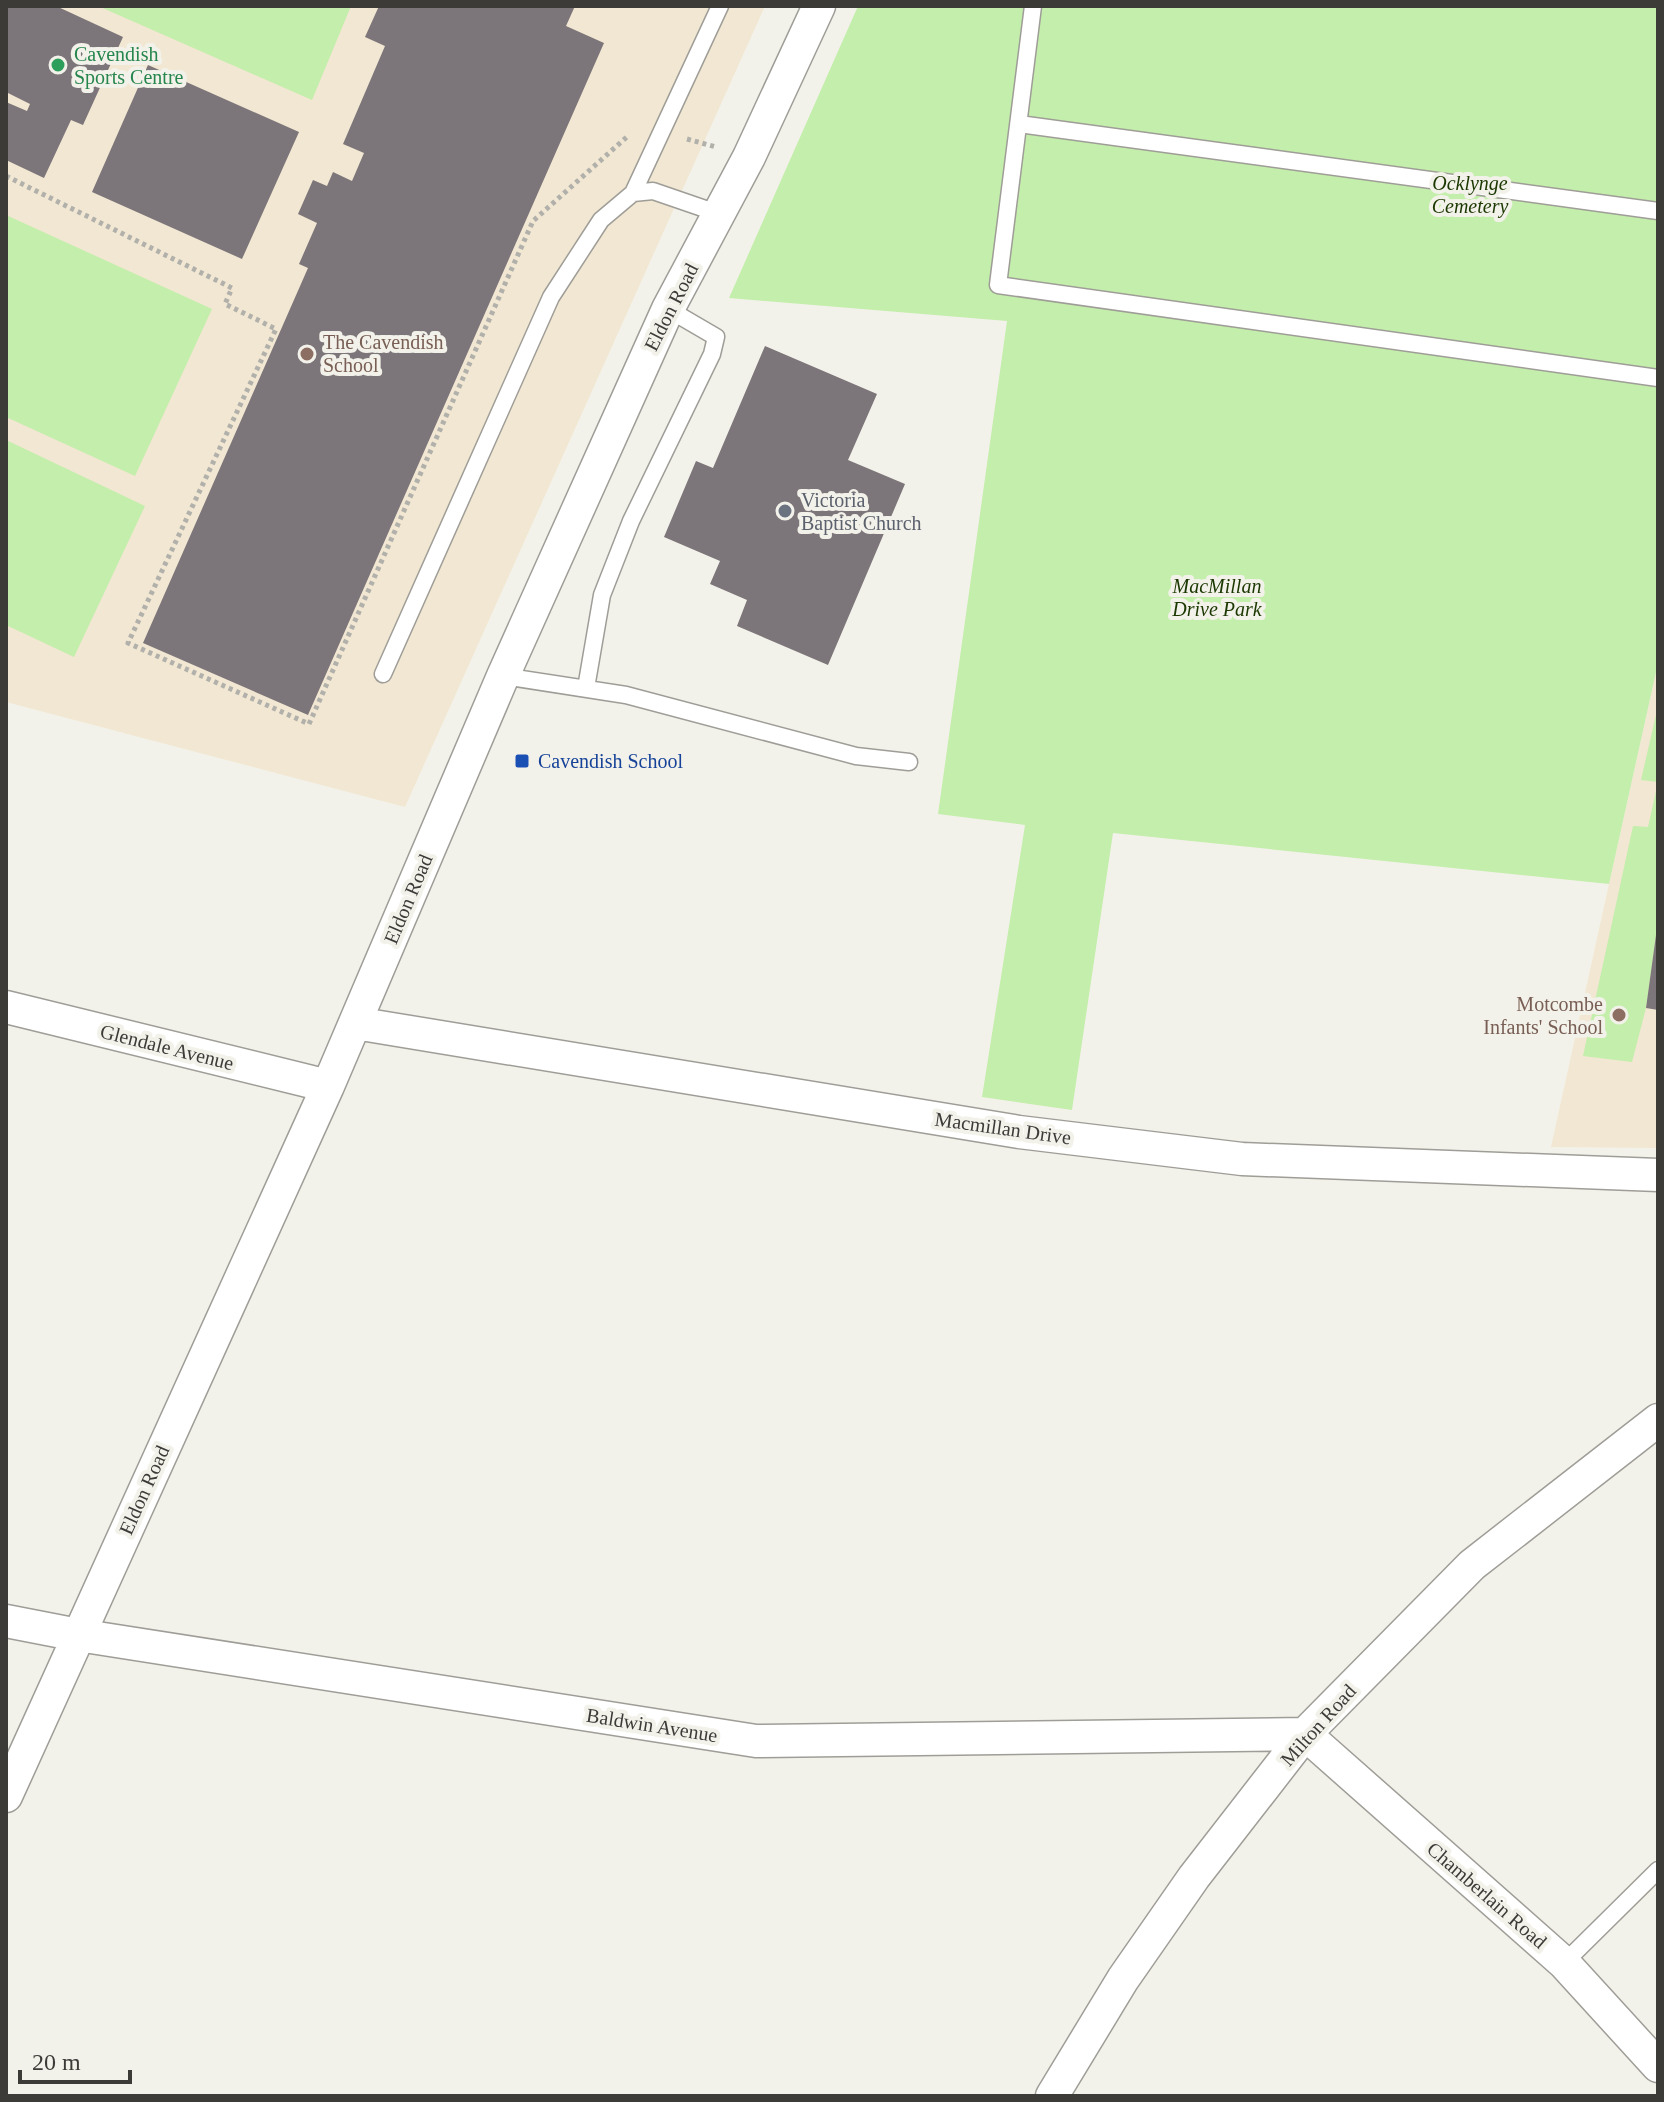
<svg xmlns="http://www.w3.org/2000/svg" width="1664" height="2102" font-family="Georgia,serif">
  <rect width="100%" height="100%" fill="#f3f2ea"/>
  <!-- education -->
  <path fill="#f1e7d2" d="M6,6H765L405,807L6,702Z
    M1658,663V1148L1551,1147L1609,884Z"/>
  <!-- green -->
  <path fill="#c4eeab" d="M98,6H351L312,100Z
    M858,6H1658V663L1609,884L1113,833L1072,1110L982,1097L1025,825L938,814L1007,321L729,298Z
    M6,215L212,309L135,476L6,417Z
    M6,440L145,506L74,657L6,625Z
    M1658,706V922L1646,1008L1632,1062L1583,1056L1633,826L1648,827L1658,782L1641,780Z"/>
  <!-- building -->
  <path fill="#7c7579" d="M6,6H56L123,37L83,125L71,120L44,178L6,160V102L27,111L30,104L6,92Z
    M379,6H575L566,26L604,43L308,715L143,643L308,268L299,264L317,223L298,214L313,180L327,186L333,172L352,181L364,153L343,144L385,46L365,37Z
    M148,65L299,132L242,259L92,192Z
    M765,346L877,394L848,460L905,484L828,665L737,626L747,600L710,584L720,561L664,537L696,461L713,468Z
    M1656,935H1658V1010L1646,1008Z"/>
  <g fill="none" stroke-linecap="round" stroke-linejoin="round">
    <!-- service casing -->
    <g stroke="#9f9d97" stroke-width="19">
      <path id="service" d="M1033,6L998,285L1658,378
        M1019,124L1658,211
        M633,193L720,6
        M383,674L551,297L601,220L633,193L653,191L720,214
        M503,676L626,695L856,756L909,762
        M586,688L602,595L631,521L712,354L716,337L668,309
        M1564,1963L1658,1870"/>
    </g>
    <!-- minor casing -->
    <g stroke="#9f9d97" stroke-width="35">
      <path id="minor" d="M6,1007L328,1086
        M355,1023L1019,1132L1242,1159L1658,1175
        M6,1621L78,1635L756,1741L1305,1734L1564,1963L1658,2066
        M6,1796L328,1086L503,676L668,309L749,157L819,6
        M1052,2096L1123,1979L1194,1877L1305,1734L1472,1565L1658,1420"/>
    </g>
    <!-- path -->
    <path stroke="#b1b0aa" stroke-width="5" stroke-dasharray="4 4" stroke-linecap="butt" d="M687,139L716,147
      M6,176L232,288L225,304L276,329L128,643L309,724L533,221L629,135"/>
    <!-- service -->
    <use href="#service" stroke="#fff" stroke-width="16"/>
    <!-- minor -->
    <use href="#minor" stroke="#fff" stroke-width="32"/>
  </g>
  <!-- markers -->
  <circle fill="#2e9e5b" stroke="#f3f2ea" stroke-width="3" cx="58" cy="65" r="8"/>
  <g fill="#8d6e63" stroke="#f3f2ea" stroke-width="3">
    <circle cx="307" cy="354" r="8"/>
    <circle cx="1619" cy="1015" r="8"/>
  </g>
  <circle fill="#6b7280" stroke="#f3f2ea" stroke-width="3" cx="785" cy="511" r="8"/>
  <rect fill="#1a4fb4" stroke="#f3f2ea" stroke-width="3" x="514" y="753" width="16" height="16" rx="4"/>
  <g text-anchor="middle" stroke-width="8" stroke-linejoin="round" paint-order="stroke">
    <!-- leisure labels -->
    <g font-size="20" fill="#27864d" stroke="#f3f2ea" text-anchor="start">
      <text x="74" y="61">Cavendish<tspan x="74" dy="23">Sports Centre</tspan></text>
    </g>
    <!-- park labels -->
    <g font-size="20" font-style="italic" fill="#1c3802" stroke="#f3f2ea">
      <text x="1470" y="190">Ocklynge<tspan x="1470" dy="23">Cemetery</tspan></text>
      <text x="1217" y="593">MacMillan<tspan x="1217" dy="23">Drive Park</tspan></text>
    </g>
    <!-- street labels -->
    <g font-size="20" fill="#3c3b38" stroke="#f3f2ea">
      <text transform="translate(671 307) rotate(-63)" y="7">Eldon Road</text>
      <text transform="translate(408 899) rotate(-67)" y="7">Eldon Road</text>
      <text transform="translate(167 1047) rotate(14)" y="7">Glendale Avenue</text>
      <text transform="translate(1003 1128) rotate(8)" y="7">Macmillan Drive</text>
      <text transform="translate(144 1490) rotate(-66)" y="7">Eldon Road</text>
      <text transform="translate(652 1725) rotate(9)" y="7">Baldwin Avenue</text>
      <text transform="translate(1318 1725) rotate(-48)" y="7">Milton Road</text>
      <text transform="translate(1487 1895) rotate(41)" y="7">Chamberlain Road</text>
    </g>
    <!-- education labels -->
    <g font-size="20" fill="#785e54" stroke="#f3f2ea" text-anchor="start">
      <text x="323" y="349">The Cavendish<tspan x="323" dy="23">School</tspan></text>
      <text x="1603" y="1011" text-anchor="end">Motcombe<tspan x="1603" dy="23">Infants' School</tspan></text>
    </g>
    <!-- worship labels -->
    <g font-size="20" fill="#5b616d" stroke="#f3f2ea" text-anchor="start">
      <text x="801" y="507">Victoria<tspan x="801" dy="23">Baptist Church</tspan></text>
    </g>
    <!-- transit labels -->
    <g font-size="20" fill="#164399" stroke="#f3f2ea" text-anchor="start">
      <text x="538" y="768">Cavendish School</text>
    </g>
  </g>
  <!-- border -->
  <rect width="1664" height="2102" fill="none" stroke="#3c3b38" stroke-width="16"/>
  <!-- scale -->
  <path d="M20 2070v12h110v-12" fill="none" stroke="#3c3b38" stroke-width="4"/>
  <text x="32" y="2070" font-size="24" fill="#3c3b38" stroke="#f3f2ea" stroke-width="6" paint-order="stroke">20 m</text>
</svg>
